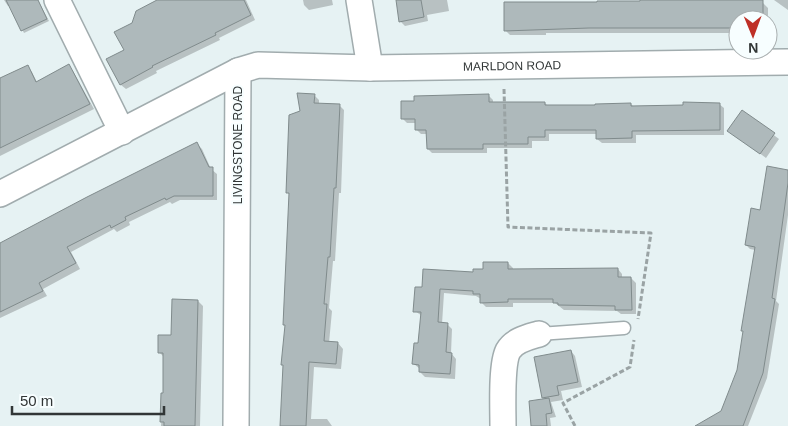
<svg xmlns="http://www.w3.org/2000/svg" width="788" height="426" font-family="Arial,sans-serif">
  <rect width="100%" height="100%" fill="#e6f2f3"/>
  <!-- shadow -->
  <path fill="#0003" d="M4,0H38L49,21L24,33L10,5L8,6Z
    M157,0H246L255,20L219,38L220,40L156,71L157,73L126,89L121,85L126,50L133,24Z
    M303,0H332L333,5L309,10L304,5Z
    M397,0H447L449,11L427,15L428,21L405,26L400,21Z
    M774,0H788V10Z
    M763,3L768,8V20H738V33H546V35H510L505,30Z
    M68,66L73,71L94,109L0,156V90L27,67L32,72L37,82Z
    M314,95L319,100V104L339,105L344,110L341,193H339L335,261H333L329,308L332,311L329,343H338L343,349L341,369L314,367L311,419H327L332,426H282L286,327L284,324L290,195L287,192L302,112Z
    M489,96L493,100V103H545L548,106L631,104L634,107L719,104L724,108V135H636V143H602L597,139V134H549V141H532V148H487V153H432L428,149V134H421L416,129V123H407L403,119Z
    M743,112L779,139L766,158L729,131Z
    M197,144L202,149L211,169L217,174V200H180L172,204L170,202L129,222L130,225L117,232L114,229L71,252L80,269L43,289L47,296L0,318V244Z
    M788,171V215L776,301L779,304L767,378L748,426H698L722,412L738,371L744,332L742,330L755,250L750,249L746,245L761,211Z
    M508,263L513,268V271L618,269L622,274V278H631L636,283V314H621L617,311L564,310L555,303H513V307H486L481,302V299L476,296L444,293L442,324H447L452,329L451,353L456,359L455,379L425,377L420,372V369L414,364L420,345L422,316L415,311L423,289Z
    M198,301L203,306L200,426H161L165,358L159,352Z
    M571,351L575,356L582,387L561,391L563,400L551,402L556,417L550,418L551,426H532L545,400L543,398L535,358Z"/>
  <!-- building -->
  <path fill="#aeb9bb" stroke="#808b8c" d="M6,0H38L47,19L21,31Z
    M157,0H244L251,15L215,33L216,35L152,66L153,67L120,85L106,59L124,50L114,32L132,23L136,11Z
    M396,0H421L424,17L399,22Z
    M640,0H763V20H738V28H589L504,31V2H597V1H640Z
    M69,64L90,104L0,148V78L28,65L36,82Z
    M297,93L315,94L314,103L340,104L336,188H334L330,257H328L324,304H327L324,341L338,342L336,364L309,362L306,426H280L283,365H281L285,325H283L289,193H286L289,115L300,111Z
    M489,94V102H545V105H595V104L631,103V106L683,105V102L720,103V130L632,131V138L596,139V130H545V137H528V144H483V149H427L426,130H415V119H401V101H414V96Z
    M742,110L775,133L760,154L727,131Z
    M197,142L209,167H213V196H174L166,200L165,198L125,217L126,220L111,228L110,225L67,247L76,263L39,283L43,291L0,312V243L87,197Z
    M767,166L788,170V183L772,298L775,299L763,373L743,426H695L721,411L737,370L743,331H741L755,247L745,245L751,208L760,210Z
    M483,262H508V269L618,268V277H631L632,310H615V306L558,305V303H553V299H508V302L480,303V294H473V291L440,289L438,322L448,323L446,352L452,353L450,374L419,372V365L412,364L414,343H418L421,312H413L415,287H422L423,269L473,272V269H483Z
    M172,299L198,300L195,426H164V422H160L161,393H163V353H158V335H171Z
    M571,350L578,382L557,386L559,395L542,398L534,357Z
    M549,398L552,413L546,414L547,426H531L529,401Z"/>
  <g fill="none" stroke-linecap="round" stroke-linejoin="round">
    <!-- service casing -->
    <g stroke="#a1acae" stroke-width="15">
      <path id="service" d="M539,334L624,328"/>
    </g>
    <!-- minor casing -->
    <g stroke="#a1acae" stroke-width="28">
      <g id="minor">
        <path d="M57,0L122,132"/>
        <path d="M359,0L370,68"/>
        <path id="s1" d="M238,71L258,65L370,68L788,62"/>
        <path d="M0,194L238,71L236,426"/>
        <path d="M503,426C503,408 501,365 508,351C514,340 529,337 539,334"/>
      </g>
    </g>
    <!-- path -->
    <path stroke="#9aa3a4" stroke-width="3" stroke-dasharray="5 2.5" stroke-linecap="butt" d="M504,89L508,227L651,233L638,319
      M575,426L563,403L630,367L634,340"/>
    <!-- service -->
    <use href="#service" stroke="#fff" stroke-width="12"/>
    <!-- minor -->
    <use href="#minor" stroke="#fff" stroke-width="25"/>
  </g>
  <g text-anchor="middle" stroke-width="4" stroke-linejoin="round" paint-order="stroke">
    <!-- street labels -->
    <g font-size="12" fill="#313636" stroke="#f7feff">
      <text dy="4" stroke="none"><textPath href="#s1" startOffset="275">MARLDON ROAD</textPath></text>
      <text transform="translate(238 145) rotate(-90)" y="4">LIVINGSTONE ROAD</text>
    </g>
  </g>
  <!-- north arrow -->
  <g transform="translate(753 35) rotate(179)"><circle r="24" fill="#f7feff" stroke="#a8aeaf"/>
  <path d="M0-4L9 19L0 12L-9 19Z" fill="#be3027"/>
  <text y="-8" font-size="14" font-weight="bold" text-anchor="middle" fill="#313636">N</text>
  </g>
  <!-- scale -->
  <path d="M12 406v8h152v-8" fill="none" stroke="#313636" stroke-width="2.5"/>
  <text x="20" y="406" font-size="15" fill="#313636" stroke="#f7feff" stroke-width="4" paint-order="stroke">50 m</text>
</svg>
